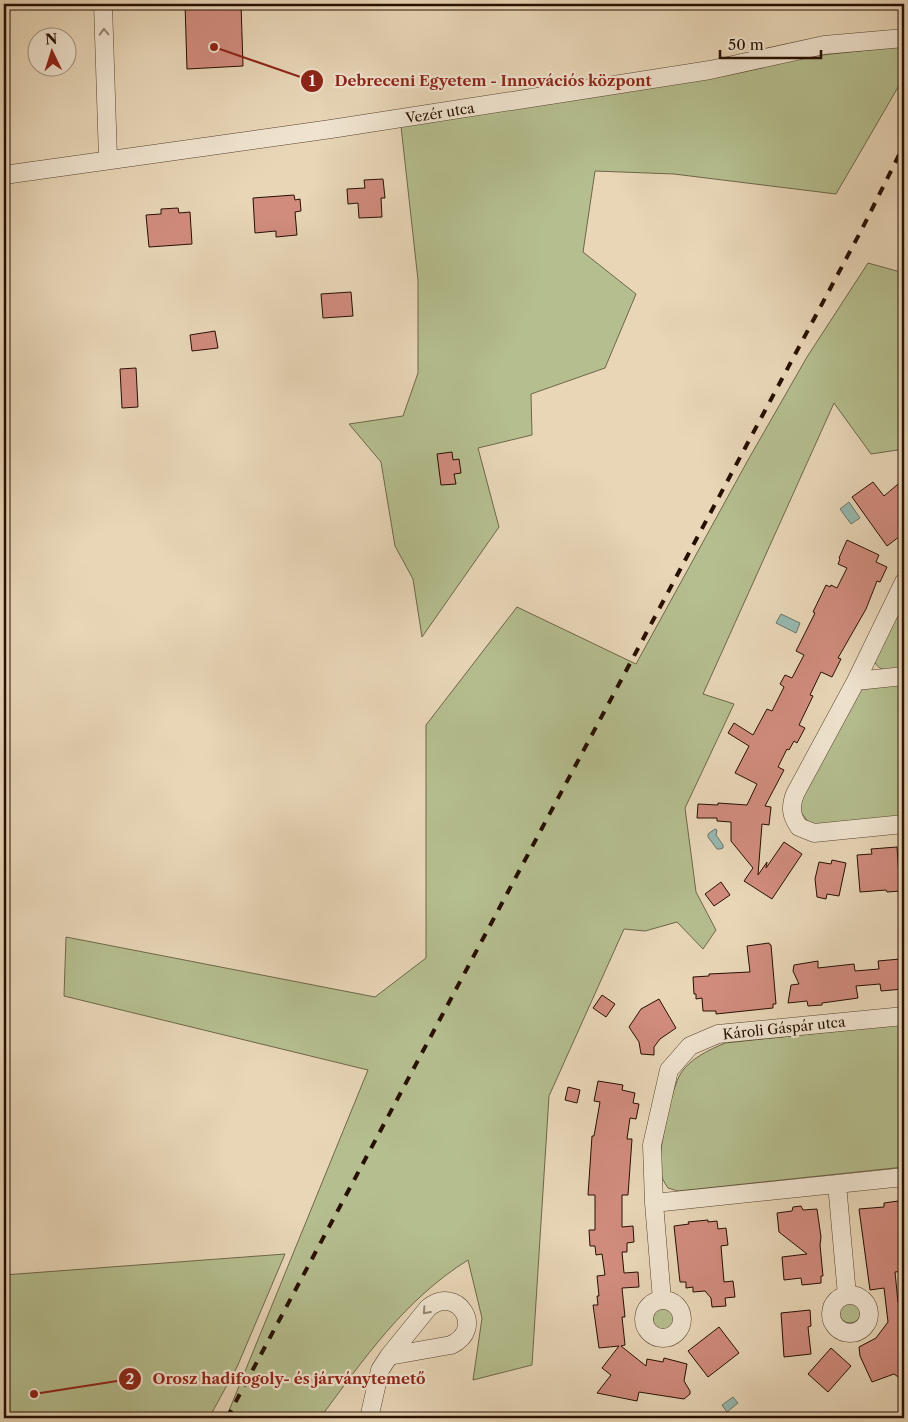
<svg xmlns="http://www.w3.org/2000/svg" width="908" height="1422" font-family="'Libre Caslon Text',serif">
  <rect width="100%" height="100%" fill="#e8d6b7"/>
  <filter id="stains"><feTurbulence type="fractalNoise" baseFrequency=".004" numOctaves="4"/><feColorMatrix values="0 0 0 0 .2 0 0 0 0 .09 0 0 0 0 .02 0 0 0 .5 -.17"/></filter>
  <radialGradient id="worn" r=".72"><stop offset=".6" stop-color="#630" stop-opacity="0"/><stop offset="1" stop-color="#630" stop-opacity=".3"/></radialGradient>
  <!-- green -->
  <path fill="#b5be8f" stroke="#6e6648" d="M904,46V77L836,194L674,174L595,171L583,252L636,294L605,368L531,394L532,435L478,448L499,527L422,637L413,579L395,546L381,462L349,424L403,416L418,373V280L401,126L795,58Z
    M868,263L904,273V449L871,454L834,403L703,694L734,704L685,808L696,892L716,930L703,949L677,922L645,931L624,929L549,1096L532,1365L473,1380L482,1318L468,1260C404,1300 364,1359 320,1418H226L368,1070L64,996L66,937L375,997L426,958V725L517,607L636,664L748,460L807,357Z
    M904,597V668C892,670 879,674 874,660Z
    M904,683V816L817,826L809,823L800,811L801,799L860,691L867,687Z
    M904,1024V1167L678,1191L668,1188C664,1182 661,1177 660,1170C658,1153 671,1088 681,1073C691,1058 709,1050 725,1043Z
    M285,1254L237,1367L209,1418H4V1275Z
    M839 1312a11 11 0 1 1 22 0a11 11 0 1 1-22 0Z
    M653 1319a11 11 0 1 1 22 0a11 11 0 1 1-22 0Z"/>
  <!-- water -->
  <path fill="#97b9b0" stroke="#6a756a" d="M849,502L860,518L851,524L840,509Z
    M781,614L800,623L796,633L776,623Z
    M715,829L717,830L716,835L723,845V848L720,849H717L708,837V834Z
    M733,1397L738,1403L727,1412L722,1405Z"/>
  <!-- building -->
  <path fill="#d18c7e" stroke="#270f00" d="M185,4H241L243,66L187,69Z
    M383,179L385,198H381L382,217L359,218L358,203L348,204L347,189L365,188L364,180Z
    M294,195L295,200L300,199L301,211L295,212L297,235L276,237V231L255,233L253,198Z
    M178,208L179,213L190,212L192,244L149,247L146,215L161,214V209Z
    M351,292L353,316L323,318L321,294Z
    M215,331L218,348L192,351L190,335Z
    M136,368L138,407L122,408L120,369Z
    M452,452L453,460L459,459L461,473L454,474L456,484L441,485L437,454Z
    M904,479V533L887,546L852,497L873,482L884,496Z
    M847,540L879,555L876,562L887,567L880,582L877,581L866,609L838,658L841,659L832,677L821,672L810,695L813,696L799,725L805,728L797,743L794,741L789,750L787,749L778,767L784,770L765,806L771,807L769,825L762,824L758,875L767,862L766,868L784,842L802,854L772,899L744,881L753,868L731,841V822L717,821V818H697L698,804L718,805V803L747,805L757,784L735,773L749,746L728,733L734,723L753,735L767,709L772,711L784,687L780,684L785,675L792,678L804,655L796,651L815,613L813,612L826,585L830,587L831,585L837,588L847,568L838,564L840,559L839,558Z
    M897,847L900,891L887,892L886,890L860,892L857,855L872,854L871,849Z
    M832,860L846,863L839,896L827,894L826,899L817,897L815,879L819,862L831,864Z
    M721,882L730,895L714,906L705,894Z
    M769,943L770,945H771L776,1004H773V1008L716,1014V1011H703L702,998L696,999V994H694L693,977L709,976V974L750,972L747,946Z
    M900,959L901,970L904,969V980H902L903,989L881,991L880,984L856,986L858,998L822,1003V1005L808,1006L807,1001L788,1003L791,985L799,984L793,971L794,965L818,961V968L854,964L855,971L879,969L878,961Z
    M602,995L615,1004L606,1017L593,1008Z
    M659,999L676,1028L660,1039L654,1047V1055L641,1054L639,1042L629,1027L641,1009Z
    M598,1081L623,1085L622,1090L635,1093L633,1103L639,1104L636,1119L630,1118L627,1139H632L628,1195H622V1227L633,1226L634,1242L627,1243V1252H622L624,1273L638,1272L639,1287L622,1288L625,1317H622L625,1345L621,1346L646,1366L647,1359L663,1362L664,1358L687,1364L684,1381L690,1391V1394L684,1399L639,1392L637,1401L597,1393L611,1375L602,1368L619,1346L599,1348L593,1305H598L597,1296H599L597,1276L605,1275L602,1254L596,1255L595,1246H590L589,1230H595V1195H588L592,1136H594L600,1102L594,1101Z
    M568,1087L580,1090L577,1103L565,1100Z
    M898,1201L904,1250V1271L895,1272L898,1302L904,1301V1381L894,1374L872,1382L860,1356L859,1347L876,1338L888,1322L884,1288L870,1290L859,1209L884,1207V1203Z
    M801,1206L803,1210L817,1209L821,1237L820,1245L823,1276H821V1283L802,1285L801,1278L784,1280L782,1257L807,1254L779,1232L777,1213L792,1211L793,1207Z
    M708,1220V1222L717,1221L718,1229L726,1228L728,1245L721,1246L724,1282L733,1281L735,1297L725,1298L726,1306L712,1307L711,1298L705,1291L693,1292V1287L686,1288V1282H680L674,1226L689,1224L688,1222Z
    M810,1310L811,1326L808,1327L811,1354L784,1357L781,1313Z
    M719,1327L739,1353L708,1377L688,1351Z
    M831,1348L851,1366L828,1392L808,1374Z"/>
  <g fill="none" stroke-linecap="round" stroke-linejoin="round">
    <!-- minor casing -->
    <g stroke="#57412e" stroke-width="19">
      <path id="minor" d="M103,4L108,159
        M4,175L331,129L563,93L710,70L824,45L904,38
        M904,582L856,681L795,794C790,807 791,816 799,827L814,833L904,824
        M856,681L904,676
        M837,1184L847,1295
        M654,1203L904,1177
        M831 1314a19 19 0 1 1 38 0a19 19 0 1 1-38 0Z
        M644 1319a19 19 0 1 1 38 0a19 19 0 1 1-38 0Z
        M662,1300L654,1203L652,1145L669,1070L690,1046L718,1034L904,1016
        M369,1418L380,1370L389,1356L428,1308C457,1284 486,1329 451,1345L389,1356"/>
    </g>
    <!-- minor -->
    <use href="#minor" stroke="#f0e4d0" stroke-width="18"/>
    <!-- rail -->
    <path stroke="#270f00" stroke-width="4" stroke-dasharray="9 9" stroke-linecap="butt" d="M227,1418L862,229L904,145"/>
  </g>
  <!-- one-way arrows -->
  <defs><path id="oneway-chevron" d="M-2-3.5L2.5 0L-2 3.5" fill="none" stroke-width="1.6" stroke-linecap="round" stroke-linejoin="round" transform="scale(1.25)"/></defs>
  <g stroke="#968472">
    <use href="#oneway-chevron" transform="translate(104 32) rotate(-92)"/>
    <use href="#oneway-chevron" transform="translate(426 1311) rotate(132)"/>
  </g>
  <g text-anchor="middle" stroke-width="4.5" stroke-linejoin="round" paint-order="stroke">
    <!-- street labels -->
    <g font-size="14" fill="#270f00" stroke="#f0e4d0">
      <text transform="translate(440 113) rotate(-9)" y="5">Vezér utca</text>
      <text transform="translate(784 1028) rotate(-6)" y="5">Károli Gáspár utca</text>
    </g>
  </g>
  <!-- callouts -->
  <path fill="none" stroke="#8f2418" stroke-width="2" d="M214 47L312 81M34 1394L130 1379"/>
  <g fill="#8f2418" stroke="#f0e4d0" stroke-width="2">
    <circle cx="214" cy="47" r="5"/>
    <circle cx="34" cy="1394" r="5"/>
    <circle cx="312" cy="81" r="12"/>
    <circle cx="130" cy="1379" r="12"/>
  </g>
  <g font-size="15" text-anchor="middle" font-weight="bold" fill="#fff">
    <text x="312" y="86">1</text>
    <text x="130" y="1384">2</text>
  </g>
  <g font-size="15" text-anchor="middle" font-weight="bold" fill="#8f2418" stroke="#f0e4d0" stroke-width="4.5" stroke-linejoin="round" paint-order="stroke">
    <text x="493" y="86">Debreceni Egyetem - Innovációs központ</text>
    <text x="289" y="1384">Orosz hadifogoly- és járványtemető</text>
  </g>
  <!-- margin -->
  <rect width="908" height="1422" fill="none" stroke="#e8d6b7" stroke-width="20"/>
  <rect x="5" y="5" width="898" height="1412" fill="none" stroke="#270f00" stroke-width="2.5"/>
  <rect x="10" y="10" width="888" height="1402" fill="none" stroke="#270f00"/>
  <!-- north arrow -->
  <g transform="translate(52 52) rotate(356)"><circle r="24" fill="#f0e4d0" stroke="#a08f7d"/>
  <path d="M0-4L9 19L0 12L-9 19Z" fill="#8f2418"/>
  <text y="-8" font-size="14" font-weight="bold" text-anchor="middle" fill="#270f00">N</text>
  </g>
  <!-- scale -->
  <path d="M720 50v8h101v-8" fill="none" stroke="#270f00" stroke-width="2.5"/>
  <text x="728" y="50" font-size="15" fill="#270f00" stroke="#f0e4d0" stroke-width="4" paint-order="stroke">50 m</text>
  <rect width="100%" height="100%" filter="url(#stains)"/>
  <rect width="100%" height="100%" fill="url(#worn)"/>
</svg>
